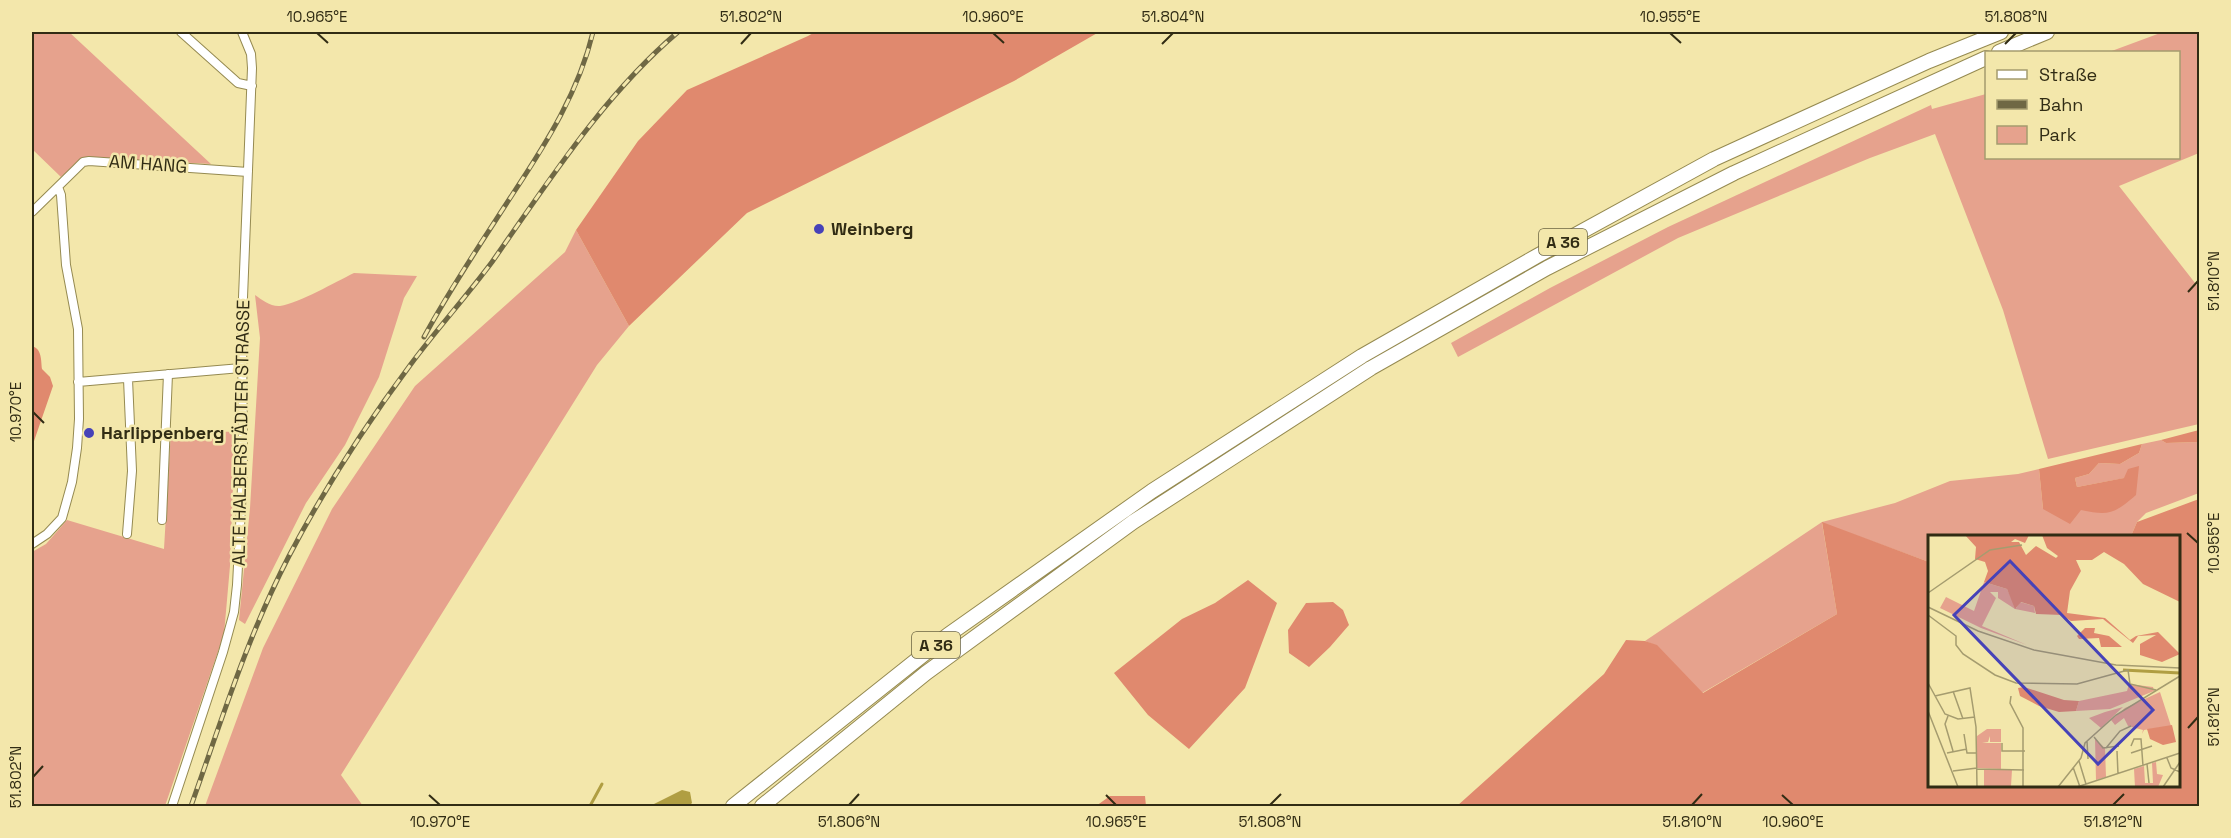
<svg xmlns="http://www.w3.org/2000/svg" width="2231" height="838" font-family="'Space Grotesk',sans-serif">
  <rect width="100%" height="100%" fill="#f3e7ab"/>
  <!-- green -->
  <path fill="#e6a28d" d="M32,32H69L211,164L85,157L61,177L32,149Z
    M2163,32H2199V153L2119,186L2199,288V424L2048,459L2003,310L1935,134L1870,158L1678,238L1458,357L1451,343L1550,288L1668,227L1931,105L1932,109L1986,94V158H2178V52H2109Z
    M576,230L629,326L597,365L341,775L363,806H205L263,648L332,509L415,386L565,252Z
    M354,273L417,276L404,298L379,377L345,445L306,503L245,624L239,620L250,508L260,338L255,295C262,300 271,307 280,306C300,303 335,282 354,273Z
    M171,430L235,432L230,566L224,634L165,806H32V552L46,544L67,520L164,549Z
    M2161,440L2166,443L2199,442V493L2146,513L2137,522L2131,536H1930L1929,562L1822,523L1837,614L1702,693L1657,646L1645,641L1822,522L1895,503L1950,481L2018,474L2039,469L2043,509L2081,510L2125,478L2077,487L2075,478L2089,474L2099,463L2120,464L2139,453L2142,444Z"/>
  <!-- forest -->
  <path fill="#e0896e" d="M815,32H1099L1014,81L747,213L629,326L576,230L638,141L687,90L808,36Z
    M32,346C42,349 41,360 42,369L50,377L53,386L33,444Z
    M2199,430V442L2166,443L2161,440Z
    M2142,444L2139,453L2120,464L2099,463L2089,474L2075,478L2077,487L2124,478L2128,469L2139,466L2136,495C2114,514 2109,516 2081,510L2070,524L2043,509L2039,469Z
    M2199,499V806H1457L1604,674L1626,640L1645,641L1657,645L1703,693L1837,614L1822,522L1929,562L1930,786H2178V536H2131L2137,522Z
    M1248,580L1277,603L1245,688L1189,749L1148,715L1114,673L1182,619L1215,603Z
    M1333,602L1343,610L1349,625L1330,647L1309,667L1289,653L1288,630L1306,603Z
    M1110,796H1145L1146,806H1096Z"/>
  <!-- water -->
  <path fill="#b09e42" d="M682,790L690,792L692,803L689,806H650Z"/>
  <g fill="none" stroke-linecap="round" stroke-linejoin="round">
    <!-- stream -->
    <path stroke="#b09e42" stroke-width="3" d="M590,806L602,784"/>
    <!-- street casing -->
    <g stroke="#958a51" stroke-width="10">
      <path id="street" d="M181,32L238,83L252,86
        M32,212L76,169L83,162L89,161L248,172
        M78,382L241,368
        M162,520L168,374
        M127,534L132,471L128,379
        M32,544L47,534L62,518L72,482L77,448L79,419L78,329L66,265L61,195L58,187
        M172,806L223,652L234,612L237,585L243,468L242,323L252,68L251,54L242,32"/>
    </g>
    <!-- highway casing -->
    <g stroke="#958a51" stroke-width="16">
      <path id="highway" d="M1999,52L2047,32
        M733,806L948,635L1152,491L1362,356L1537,256L1714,159L1929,61L2001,32
        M762,806L926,673L1133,522L1371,368L1547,268L1734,173L1986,58"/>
    </g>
    <!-- street -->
    <use href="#street" stroke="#fff" stroke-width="8"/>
    <!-- highway -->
    <use href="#highway" stroke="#fff" stroke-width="14"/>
    <!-- rail casing -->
    <g stroke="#6f6844" stroke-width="5">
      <path id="rail" d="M424,337C451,287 483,240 514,192C547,142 579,91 593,32
        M191,806C221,722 248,635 289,556C323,491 367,423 411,364C437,329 466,297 492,262C549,181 602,97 678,32"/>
    </g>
    <!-- rail -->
    <use href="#rail" stroke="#f3e7ab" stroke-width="3" stroke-dasharray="9" stroke-linecap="butt"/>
  </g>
  <!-- ticks -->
  <path fill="none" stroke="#312c14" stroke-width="2" d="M317,33L328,43M993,33L1004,43M1670,33L1681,43M741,44L751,33M1162,44L1173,33M2005,44L2016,33M2188,292L2198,281M33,412L44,423M2187,533L2198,543M2188,728L2198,717M33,777L43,766M429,795L440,805M1106,795L1116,805M1782,795L1793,805M849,805L859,794M1270,805L1281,794M1692,805L1702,794M2113,805L2124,794"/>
  <!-- markers -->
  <g fill="#4642b8" stroke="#f3e7ab" stroke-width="2">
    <circle cx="819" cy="229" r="6"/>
    <circle cx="89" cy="433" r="6"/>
  </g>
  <g text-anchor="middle" stroke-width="5" stroke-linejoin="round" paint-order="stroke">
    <!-- shield labels -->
    <g fill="#f3e7ab" stroke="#6b6441" stroke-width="1.5">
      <rect x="1539" y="229" width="48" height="26" rx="4.5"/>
      <rect x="912" y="632" width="48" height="26" rx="4.5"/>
    </g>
    <g font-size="16" font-weight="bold" fill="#312c14">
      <text x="1563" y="248">A 36</text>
      <text x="936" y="651">A 36</text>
    </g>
    <!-- street labels -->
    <g font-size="18" fill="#312c14" stroke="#f3e7ab">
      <text transform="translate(148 164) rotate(4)" y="6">AM HANG</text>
      <text transform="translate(241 433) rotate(-89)" y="6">ALTE HALBERSTÄDTER STRASSE</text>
    </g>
    <!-- poi labels -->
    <g font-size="18" font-weight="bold" fill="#312c14" stroke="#f3e7ab" text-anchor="start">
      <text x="831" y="235">Weinberg</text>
      <text x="101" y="439">Harlippenberg</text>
    </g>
  </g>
  <!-- overview -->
  <g transform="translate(1928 535)">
    <rect width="252" height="252" fill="#f3e7ab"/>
    <path d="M56,47L79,54L88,73L92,67L106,71L107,78L87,74L70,63V57H62L68,63L54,91L99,110L53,93L12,73L18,62L46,76ZM201,149L225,152L226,156L182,174L148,176L151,166L199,156ZM232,157L243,191L216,195L214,199L215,195L200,191L196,183L187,190L183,185L197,173ZM195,172L173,193L161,183L177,177ZM59,194H73V207H62V201L60,207L54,208H73V234L49,233V201ZM167,204L177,213L178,242L168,245ZM228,227L229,239L235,240L230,252H207L206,234L216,231L217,248H225L224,228ZM56,235H84L83,251H56Z" fill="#e6a28d"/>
    <path d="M37,0H101L97,8L87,4L83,7H91L98,20L108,11L128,23L130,21L119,13L114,0H252V67L215,49L196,29L176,17L164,25H148L153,36L142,56L139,78L177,83L202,105L208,101L230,97L252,119L234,127L212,120V109L228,100L210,101L205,108L175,84L143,86L134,80L108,79L106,71L93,67L87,74L79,54L56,47L60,36L57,27L47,24L48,12ZM157,93H167L166,98L181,101L194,112H173L171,103L151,104L149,101ZM96,152L136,165L151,166L148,176L131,177L111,171L92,161L90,153ZM244,190L248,207L235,210L222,204L219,194Z" fill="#e0896e"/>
    <path fill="none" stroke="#b09e42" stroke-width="3" d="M195,135L252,138"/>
    <path fill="none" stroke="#a59c6f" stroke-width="1.5" d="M0,58L62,15L94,10M0,72L50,96L106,115L188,130L252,133M0,80L28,101V110L35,119L67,140L88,148L149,149L200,135L202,149L228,155M0,148L17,179L30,184L47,182M25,156L35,184M7,161L42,153L48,192L49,252M83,161L82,168L95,193V252M0,176L30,252M20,181L17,189L25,216M36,199L39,218H49M166,202L175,213L191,211M159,206L160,224M74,208V216H97M203,211L206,204H213L215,231M178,213L192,196L203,191M189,216L190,239M19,218L39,214M203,218L224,211M239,223L243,233L252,237M151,226L158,249M219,229L221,248M145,232L152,252M49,234L96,235M25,236L49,233M130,252L153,223L157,208L188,180L252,141M149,252L252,218M235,252L252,227"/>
    <path fill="#4642b8" fill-opacity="0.15" stroke="#4642b8" stroke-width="3" d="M82,26L225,175L170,229L26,80Z"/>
    <rect width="252" height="252" fill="none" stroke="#312c14" stroke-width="3"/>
  </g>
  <!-- border -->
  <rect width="2231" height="838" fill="none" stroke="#f3e7ab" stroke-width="66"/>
  <!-- legend -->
  <rect x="1985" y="51" width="195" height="108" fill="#f3e7ab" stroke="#a59c6f" stroke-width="1.5"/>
  <rect x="1997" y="70" width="30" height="9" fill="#ffffff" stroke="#a59c6f" stroke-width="1.5"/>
  <text x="2039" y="81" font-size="18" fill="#312c14">Straße</text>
  <rect x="1997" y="100" width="30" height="9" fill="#6f6844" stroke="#a59c6f" stroke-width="1.5"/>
  <text x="2039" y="111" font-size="18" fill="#312c14">Bahn</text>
  <rect x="1997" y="126" width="30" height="18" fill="#e6a28d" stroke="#a59c6f" stroke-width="1.5"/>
  <text x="2039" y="141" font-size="18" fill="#312c14">Park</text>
  <rect x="33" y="33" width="2165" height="772" fill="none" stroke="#312c14" stroke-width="2"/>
  <g font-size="15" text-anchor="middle" fill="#312c14">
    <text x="317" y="22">10.965°E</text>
    <text x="751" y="22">51.802°N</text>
    <text x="993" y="22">10.960°E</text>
    <text x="1173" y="22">51.804°N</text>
    <text x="1670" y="22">10.955°E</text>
    <text x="2016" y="22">51.808°N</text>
    <text transform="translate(2214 281) rotate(-90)" y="5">51.810°N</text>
    <text transform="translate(16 412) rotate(-90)" y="5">10.970°E</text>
    <text transform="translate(2214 543) rotate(-90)" y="5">10.955°E</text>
    <text transform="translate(2214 717) rotate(-90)" y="5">51.812°N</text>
    <text transform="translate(16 777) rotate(-90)" y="5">51.802°N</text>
    <text x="440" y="827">10.970°E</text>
    <text x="849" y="827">51.806°N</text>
    <text x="1116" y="827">10.965°E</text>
    <text x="1270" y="827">51.808°N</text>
    <text x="1692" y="827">51.810°N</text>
    <text x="1793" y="827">10.960°E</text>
    <text x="2113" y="827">51.812°N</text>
  </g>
</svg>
